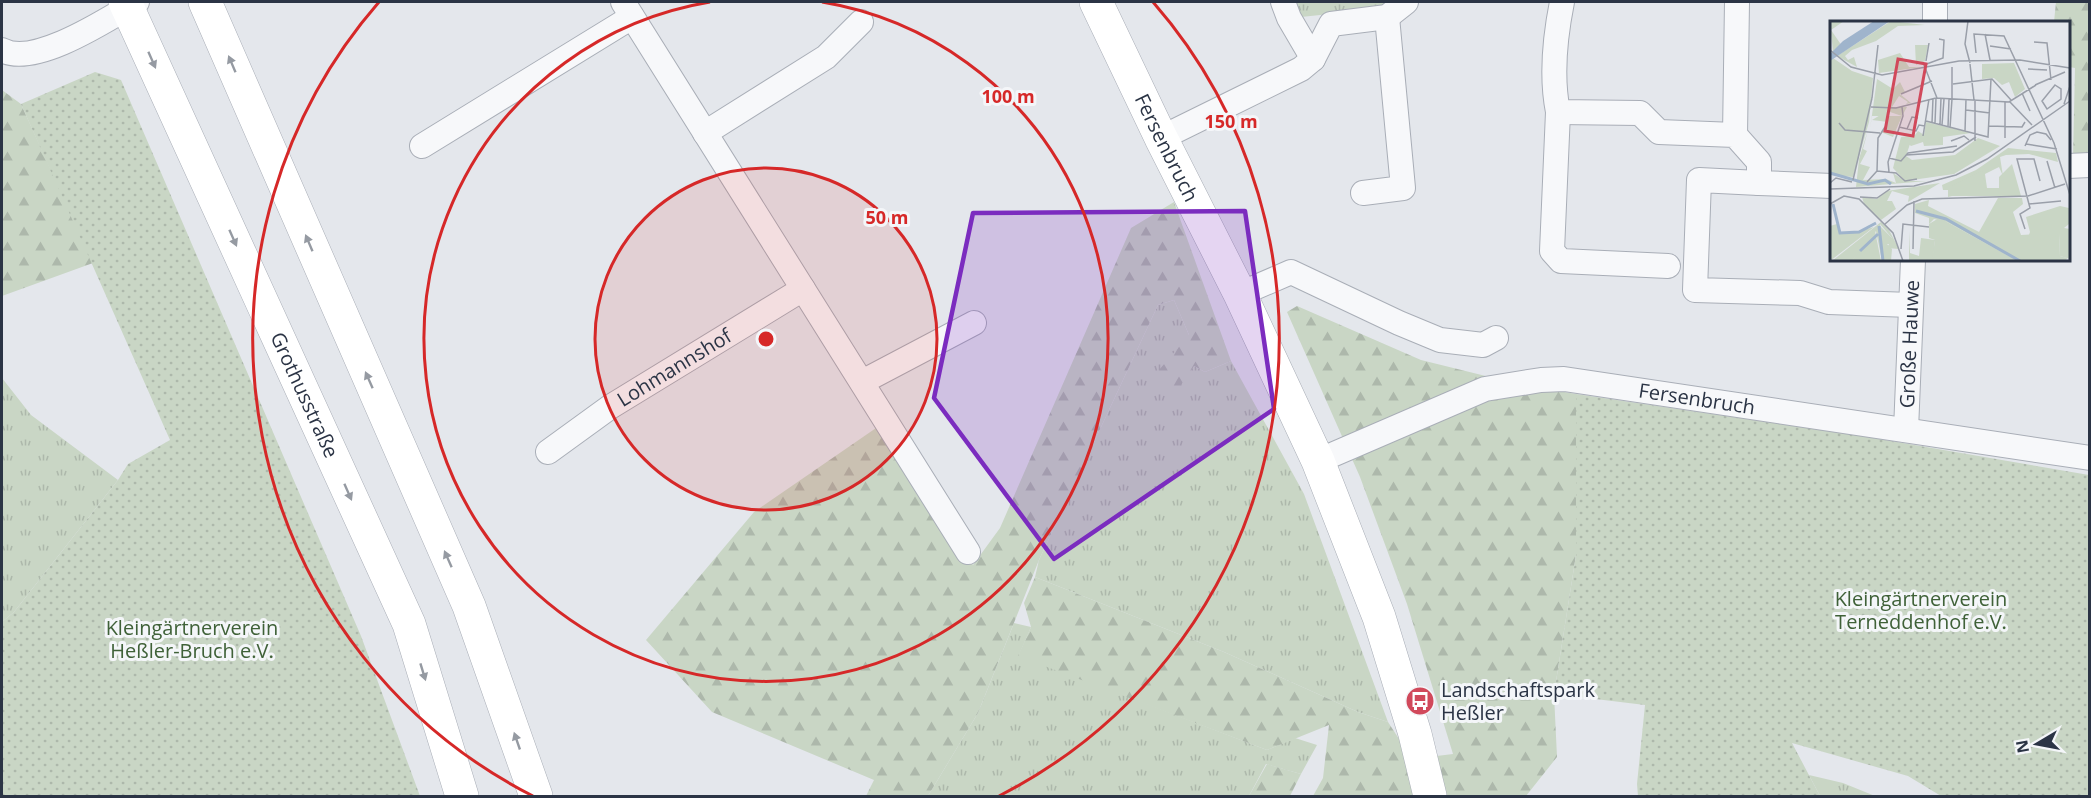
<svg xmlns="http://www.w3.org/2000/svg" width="2091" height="798" font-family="'Open Sans',sans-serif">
  <defs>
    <pattern id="grass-tufts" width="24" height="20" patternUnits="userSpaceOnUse" patternTransform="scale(1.5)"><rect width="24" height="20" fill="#c9d6c5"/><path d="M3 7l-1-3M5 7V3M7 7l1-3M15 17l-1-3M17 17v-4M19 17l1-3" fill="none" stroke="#adb8ab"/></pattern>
    <pattern id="forest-firs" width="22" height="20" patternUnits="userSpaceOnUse" patternTransform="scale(1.5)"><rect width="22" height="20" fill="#c9d6c5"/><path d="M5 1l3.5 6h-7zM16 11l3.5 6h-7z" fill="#adb8ab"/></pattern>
    <pattern id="garden-dots" width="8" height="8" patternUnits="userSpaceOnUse" patternTransform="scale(1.5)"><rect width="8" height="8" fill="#c9d6c5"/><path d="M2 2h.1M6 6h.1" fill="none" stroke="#adb8ab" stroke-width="1.8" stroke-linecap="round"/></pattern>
  </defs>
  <rect width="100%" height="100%" fill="#e4e7ec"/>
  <!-- grass -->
  <path fill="url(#grass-tufts)" d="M1289,2H1394L1387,8L1301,17Z
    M1174,300L1189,335L1194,366L1205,372L1231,361L1304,494L1388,722L1358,712L1224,652L1035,577L1039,560L1158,305Z
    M2,378L31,415L118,480L14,612L2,622Z
    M1014,623L1031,627L1019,655L1267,750L1295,738L1317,745L1301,774L1266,764L1249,796H928L978,713Z
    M1809,775L1843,783L1875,796H1820Z"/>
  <!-- forest -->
  <path fill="url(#forest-firs)" d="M2056,2H2089V155L2073,157L2075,68L2069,67L2068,22H2054Z
    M2,90L21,104L93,263L2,296Z
    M1174,202L1231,361L1205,372L1194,366L1175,393L1159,370L1189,335L1174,300L1158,305L1039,560L978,713L928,796H866L874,780L712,712L646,640L754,512L879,426L973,565L1000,528L1131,228Z
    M1297,306L1421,360L1518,384L1576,394V555L1554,694L1557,757L1526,796H1313L1323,778L1329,725L1267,750L1018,656L1031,627L1024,603L1035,577L1224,652L1358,712L1388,722L1412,759L1453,754L1407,604L1360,477L1287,312Z
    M1267,764L1301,774L1290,796H1249Z"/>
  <!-- garden -->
  <path fill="url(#garden-dots)" d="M95,72L121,80L361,636L420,796H2V622L14,612L118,480L128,464L170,440L21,104Z
    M1576,394L1862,436L2089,475V796H1941L1908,776L1792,743L1820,796H1638L1637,784L1645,705L1554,694L1576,555Z"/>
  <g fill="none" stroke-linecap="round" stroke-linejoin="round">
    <!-- street casing -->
    <g stroke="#a9aeb7" stroke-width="26">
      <g id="street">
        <path d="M623,2L968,552"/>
        <path d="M1283,2L1289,18L1313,59"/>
        <path d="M1562,2C1555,37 1551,77 1558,112L1640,113L1659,132L1735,135L1759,162V183L1832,186"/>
        <path d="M1935,22V2"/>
        <path d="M2,50C34,68 108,19 137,2"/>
        <path d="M1558,112L1552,251L1561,261L1668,266"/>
        <path d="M705,133L826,57L861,22"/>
        <path d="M1735,135L1737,2"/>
        <path d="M1161,138L1301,69L1313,59L1331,24L1387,17L1406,2"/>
        <path d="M422,146L632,17"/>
        <path d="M2068,166L2090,165"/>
        <path d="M1759,183L1699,180L1695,290L1800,293L1829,302L1910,305"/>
        <path d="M1363,193L1403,188L1387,17"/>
        <path d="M1240,294L1291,272L1399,323L1440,340L1483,345L1496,338"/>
        <path d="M862,382L974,323"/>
        <path id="s1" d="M1906,430L1913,260"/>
        <path id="s2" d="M548,452L610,407L803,289"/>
        <path id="s3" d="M1318,461L1485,389L1541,380L1564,379L2090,458"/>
      </g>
    </g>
    <!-- secondary casing -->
    <g stroke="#a9aeb7" stroke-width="34">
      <g id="secondary">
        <path id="s4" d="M125,2L409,624L462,796"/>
        <path d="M205,2L469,606L536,796"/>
        <path id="s5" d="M1096,2L1161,138L1240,294L1318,461L1379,617L1415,734L1430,796"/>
      </g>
    </g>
    <!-- street -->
    <use href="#street" stroke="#f7f8fa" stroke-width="24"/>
    <!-- secondary -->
    <use href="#secondary" stroke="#fff" stroke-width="33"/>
  </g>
  <!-- one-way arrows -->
  <defs><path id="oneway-solid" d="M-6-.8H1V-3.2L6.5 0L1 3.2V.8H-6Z" transform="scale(1.5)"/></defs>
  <g fill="#959aa2">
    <use href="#oneway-solid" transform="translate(152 60) rotate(66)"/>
    <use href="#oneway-solid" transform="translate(232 64) rotate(-113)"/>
    <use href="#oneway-solid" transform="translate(233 238) rotate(66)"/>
    <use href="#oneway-solid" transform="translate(309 243) rotate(-113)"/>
    <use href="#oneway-solid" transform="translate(369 380) rotate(-114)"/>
    <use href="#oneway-solid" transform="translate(348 492) rotate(66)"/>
    <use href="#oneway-solid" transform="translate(448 559) rotate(-114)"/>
    <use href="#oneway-solid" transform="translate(423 672) rotate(73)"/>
    <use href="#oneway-solid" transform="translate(517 741) rotate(-109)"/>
  </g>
  <!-- marked area -->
  <path fill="#7b2cbf" fill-opacity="0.2" stroke="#7b2cbf" stroke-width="4.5" stroke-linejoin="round" d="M1245,211L1274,409L1054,559L934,398L973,213Z"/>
  <!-- distance rings -->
  <circle cx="766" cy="339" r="171" fill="#d62828" fill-opacity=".12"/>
  <g fill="none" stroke="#d62828" stroke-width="3">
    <circle cx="766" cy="339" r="171"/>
    <path d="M822 2A342 342 0 1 1 710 2"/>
    <path d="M533 796A513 513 0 0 1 379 2M1153 2A513 513 0 0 1 999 796"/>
  </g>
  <!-- icons -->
  <defs>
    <g id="bus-disc" transform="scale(1.5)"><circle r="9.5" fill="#d1495b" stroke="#f4f6f9"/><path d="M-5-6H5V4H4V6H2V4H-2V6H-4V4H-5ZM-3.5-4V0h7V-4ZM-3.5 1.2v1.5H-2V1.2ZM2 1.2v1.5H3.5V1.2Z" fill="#fff"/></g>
  </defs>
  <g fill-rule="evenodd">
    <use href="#bus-disc" x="1420" y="701"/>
  </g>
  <g text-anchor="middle" stroke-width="6" stroke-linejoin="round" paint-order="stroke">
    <!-- street labels -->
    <g font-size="20" fill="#2b3445" stroke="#f4f6f9">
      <text dy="7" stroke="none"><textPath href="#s5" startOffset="162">Fersenbruch</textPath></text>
      <text dy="7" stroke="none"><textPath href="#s1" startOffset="86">Große Hauwe</textPath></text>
      <text dy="7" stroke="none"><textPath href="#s2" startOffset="152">Lohmannshof</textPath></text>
      <text dy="7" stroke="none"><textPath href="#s4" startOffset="432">Grothusstraße</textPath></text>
      <text dy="7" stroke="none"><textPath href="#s3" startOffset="396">Fersenbruch</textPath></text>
    </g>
    <!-- park labels -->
    <g font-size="20" fill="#3f6138" stroke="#f4f6f9">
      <text x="1921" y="606">Kleingärtnerverein<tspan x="1921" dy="23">Terneddenhof e.V.</tspan></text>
      <text x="192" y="635">Kleingärtnerverein<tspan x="192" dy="23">Heßler-Bruch e.V.</tspan></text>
    </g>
    <!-- poi labels -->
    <g font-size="20" fill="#2b3445" stroke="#f4f6f9" text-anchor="start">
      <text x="1441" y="697">Landschaftspark<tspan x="1441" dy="23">Heßler</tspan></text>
    </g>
  </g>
  <!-- overview -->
  <g transform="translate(1830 21)">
    <rect width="240" height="240" fill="#e4e7ec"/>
    <path d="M0,0H14L1,9L12,25L3,31ZM3,37L22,50L43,57L39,101L23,156L0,154V40ZM168,177H192L193,183L183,191L191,214L229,212L230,235L237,237L236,240H188L117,201L104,198L99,203V197L85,192V183L99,179L98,185L149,211ZM7,203L10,211L18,213L44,206L0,240V205ZM49,204L62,217V223H57L62,228L61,240H52ZM45,210L51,240H22L36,219ZM79,210L80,232L89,235L91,217L105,219L103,240H79Z" fill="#c9d6c5"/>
    <path d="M61,0L95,4L68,5L46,20L22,29L15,35L18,39L24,36L27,46L7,35ZM85,24H98L95,40L86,44ZM47,58L63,68L70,61L75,71L70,73L81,82L76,83L78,81L69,75L62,86H77L72,95L57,90L52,95H42L40,108ZM6,82V95L20,98L22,108L12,106L16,100L7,114L4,99L0,107V85ZM96,101L141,112L113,116V124L94,125L93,121L81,125L71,116L85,114L88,110L94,114ZM38,109L33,128L37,130L30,143L40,146L33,159L56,158L66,162L63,152L75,160H97L26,166L29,138ZM178,127L226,132L228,141L199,133L176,134L170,136L173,155L169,146L155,153L157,167H170L156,168L122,165V175L118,176V169H113L112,164L146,149ZM110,162L78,181L79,175L62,170L57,180H62L66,188L51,199L34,183L32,176L47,178L57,170ZM109,197L117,201L188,240H102L105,219L99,217V203ZM51,201L59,209L69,228L57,227L62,217L50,203L52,240L46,210L22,240H2Z" fill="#c9d6c5"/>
    <path d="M71,116L81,120L76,135L82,139L125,134L148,117L170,125L124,153L75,160L63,147Z" fill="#c9d6c5"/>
    <path d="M70,32L79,46H92L49,52L48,39ZM57,90L58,95H72L63,116L51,111L58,101L42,99ZM182,143L191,175H122V165L152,150L156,167H169V156ZM230,185L239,187V203L234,207L240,208V238L230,235L229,213L219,219H197L200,211L196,196Z" fill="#c9d6c5"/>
    <path d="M184,42L195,68L185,76L179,61L172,64L164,57L152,58V43Z" fill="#c9d6c5"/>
    <path d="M44,0H60L0,40V33L13,20Z" fill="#9fb4cc"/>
    <path fill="none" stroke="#9fb4cc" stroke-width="3" d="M0,152L38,163L55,159L61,163M3,183L10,212L29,211L46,202M86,190L116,198L190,240M49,205L53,240M30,230L48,213"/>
    <path fill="none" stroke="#9a9fa9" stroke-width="1.5" d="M138,0L135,23L140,42M155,13L160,39M204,21L217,22L221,59M160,25L181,28M0,29L21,46L52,54L129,40L190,39L240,47M146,32L144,13L174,15L224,122L240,174M96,40L99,22M140,43L144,79M122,46V78M198,48L217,49M123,63L162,58L181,79M205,64L235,51M225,64L231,68V78L217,88L212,80ZM192,72L200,90M71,73L102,60M42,77L48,24M107,77L94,44L113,37L114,19L109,18M175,81V117M180,81L202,104M234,83L240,65M41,86L66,87L106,77L179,81L206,64M136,89L160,92M96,100L158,116L161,58M9,102L15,109L50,112M102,102L103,77M105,102L106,77M110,103L111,77M112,104L114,78M159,105L192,106L195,101M69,106L86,110L89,104L95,105M118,106L119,78M120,107L122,78M77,108L82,96L88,97M135,110L136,78M93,115L99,78M121,120L134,115L139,119M145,120V79M196,123L227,128M195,125L200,114L207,111L216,113L221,119M76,134L123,131L146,116M59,137L71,140L78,132L127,125M217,140L225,167M47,150L66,152L75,160L87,158M59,151L58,141L73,95L72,86M23,159L42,77M37,161L47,150L48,117L55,106M0,162L6,157L22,161M0,168L84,165L126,154L157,138L240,80M30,176L47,177L60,168M0,183L14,175L29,178L63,212L73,240M199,183L231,180M55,203L77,184L92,178L198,175L235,163M195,208L190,193L200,187L187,138H204L210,160M71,228L73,203L99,206M83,228L84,180"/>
    <path fill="#d1495b" fill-opacity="0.15" stroke="#d1495b" stroke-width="3" d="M68,38L96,43L83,115L55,110Z"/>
    <rect width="240" height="240" fill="none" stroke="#2b3445" stroke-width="3"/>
  </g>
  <circle cx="766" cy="339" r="9" fill="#d62828" stroke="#f4f6f9" stroke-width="3"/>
  <g font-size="18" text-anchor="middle" font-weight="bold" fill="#d62828" stroke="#f4f6f9" stroke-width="6" stroke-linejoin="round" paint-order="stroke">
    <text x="1008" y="103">100 m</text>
    <text x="1231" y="128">150 m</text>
    <text x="887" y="224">50 m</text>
  </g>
  <!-- border -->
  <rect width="2091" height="798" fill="none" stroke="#2b3445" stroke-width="6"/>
  <!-- north arrow -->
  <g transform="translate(2037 744) rotate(260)" stroke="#f4f6f9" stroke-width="4.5" paint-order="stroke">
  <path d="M0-4.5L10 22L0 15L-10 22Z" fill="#2b3445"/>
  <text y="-9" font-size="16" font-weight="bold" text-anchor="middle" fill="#2b3445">N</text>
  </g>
</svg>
